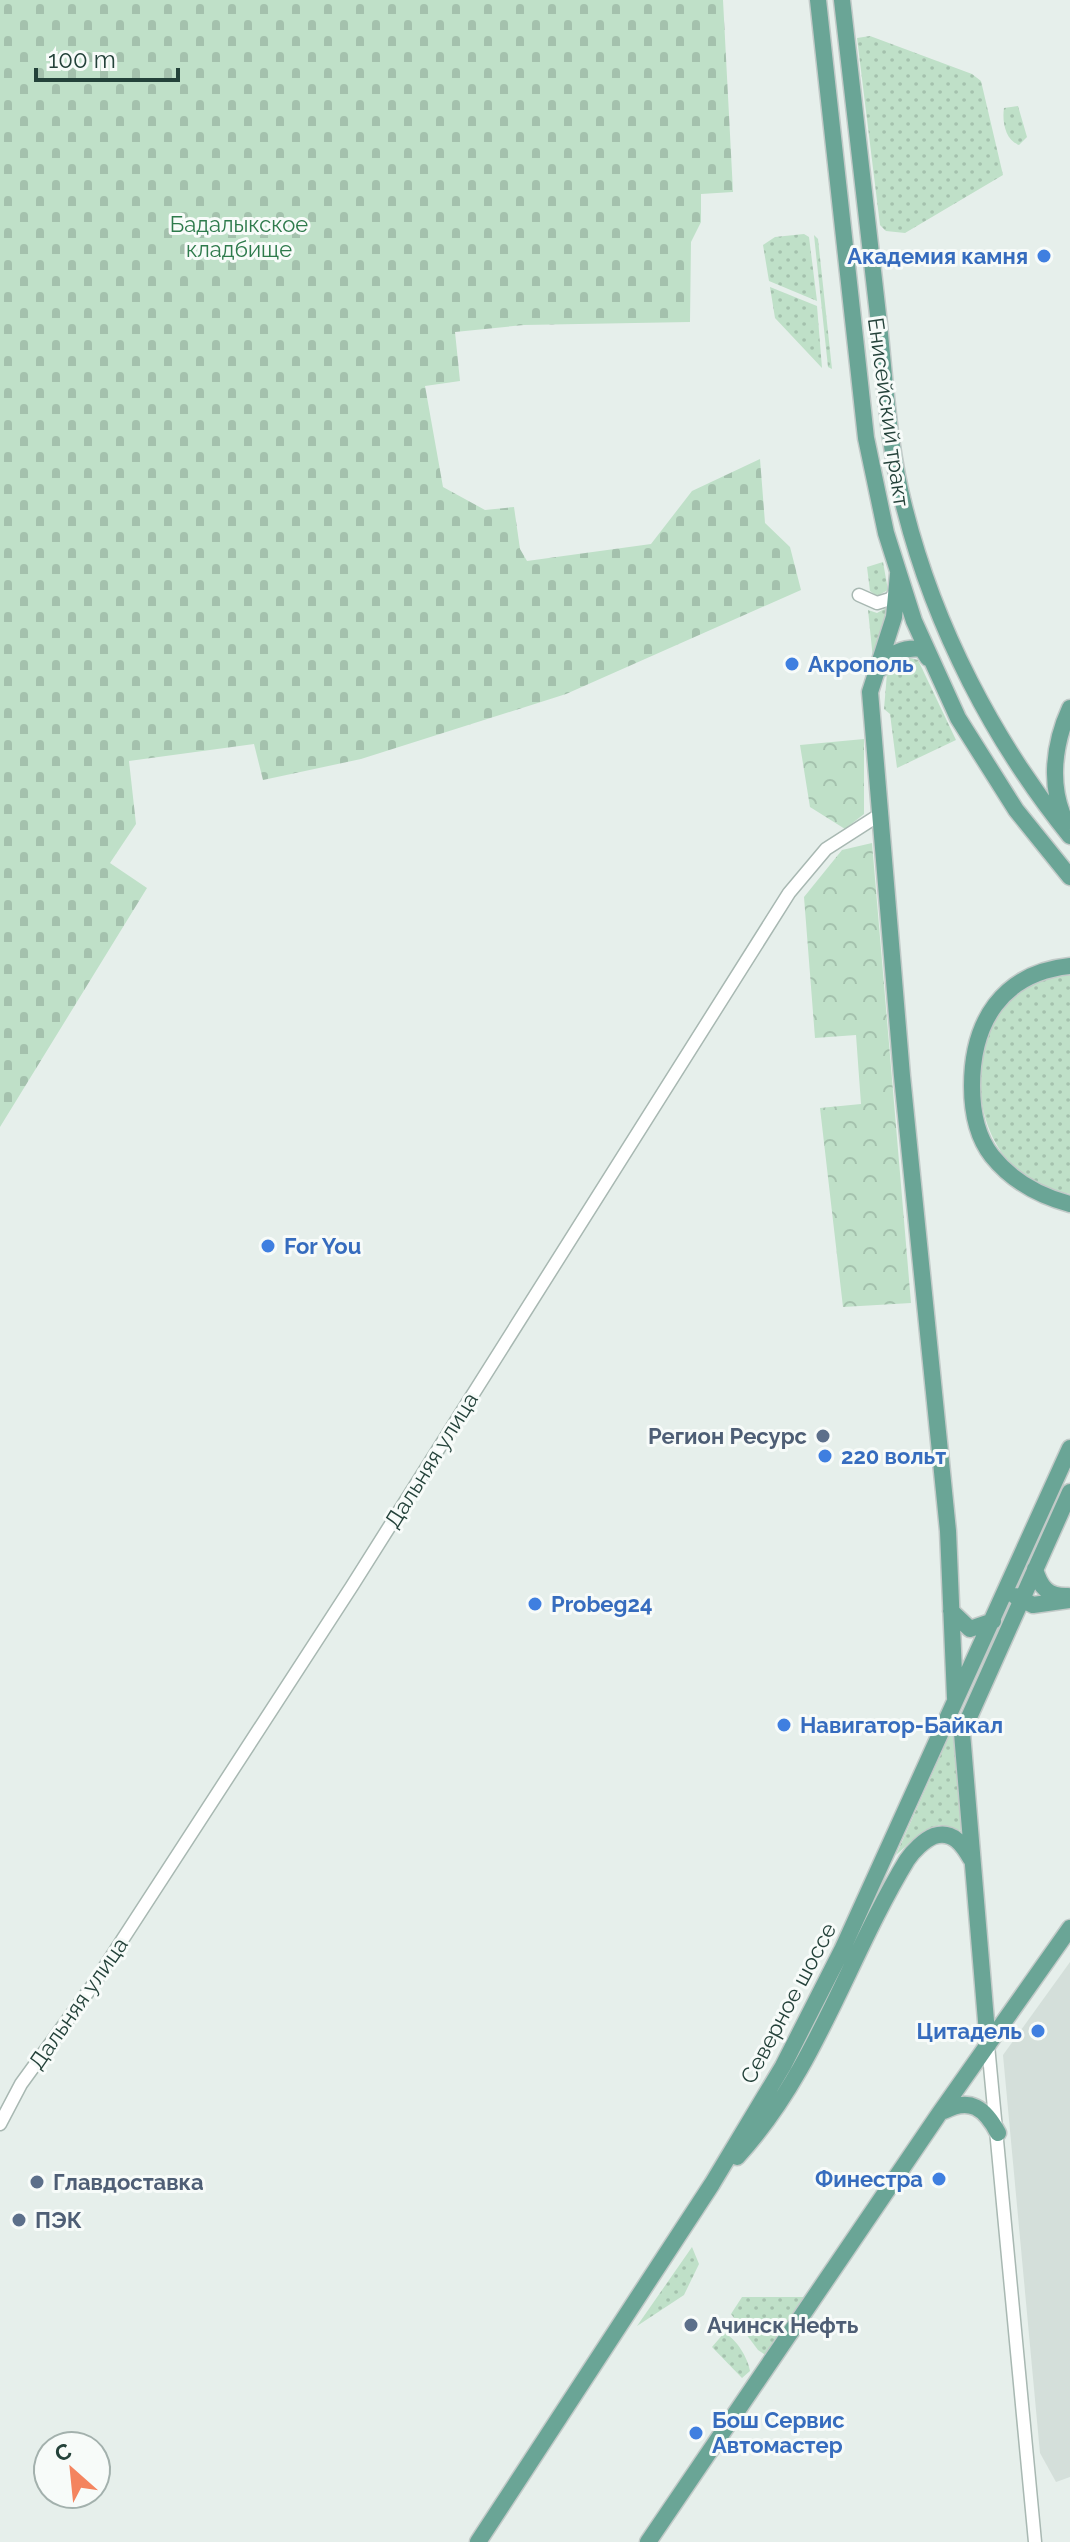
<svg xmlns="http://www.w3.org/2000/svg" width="1070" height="2542" font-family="Raleway,sans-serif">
  <defs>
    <pattern id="grass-dots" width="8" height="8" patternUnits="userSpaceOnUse" patternTransform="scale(2)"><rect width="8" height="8" fill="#bfe0c8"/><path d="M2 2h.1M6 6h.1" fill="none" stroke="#a4c1ad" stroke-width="1.8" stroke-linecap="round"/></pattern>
    <pattern id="forest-crowns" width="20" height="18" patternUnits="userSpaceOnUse" patternTransform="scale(2)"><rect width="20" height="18" fill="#bfe0c8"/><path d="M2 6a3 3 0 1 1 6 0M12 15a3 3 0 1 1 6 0" fill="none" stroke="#a4c1ad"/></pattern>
    <pattern id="cemetery-stones" width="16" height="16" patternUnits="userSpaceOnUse" patternTransform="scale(2)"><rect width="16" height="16" fill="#bfe0c8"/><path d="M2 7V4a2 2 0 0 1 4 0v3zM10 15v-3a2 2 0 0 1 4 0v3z" fill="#a4c1ad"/></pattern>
  </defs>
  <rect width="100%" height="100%" fill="#e6efeb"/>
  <!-- built -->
  <path fill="#d4dfda" d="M1070,1962V2477L1056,2482L1040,2453L1003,2055Z"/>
  <!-- grass -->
  <path fill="url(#grass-dots)" d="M870,36L972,74L981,81L1003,175L905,233L886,231L880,225L857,38Z
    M1018,106L1027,137L1019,145C1005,140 1002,121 1004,108Z
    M804,234L809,237L817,301L769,281L763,245L775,237Z
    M814,235L818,239L832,369L828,367Z
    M770,287L817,306L822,368L775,318Z
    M883,562L888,590L877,596L870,591L867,567Z
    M886,608L887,613L873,659L868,610L877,613Z
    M906,657L918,660L956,740L897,768L890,714L884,709L887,673Z
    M1070,975V1194C953,1180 947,983 1070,975Z
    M954,1725L962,1831L939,1825L914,1839L896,1855Z
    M692,2247L699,2264L684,2295L637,2326Z
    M742,2297H807L767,2356L758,2350L731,2314Z
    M724,2333C736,2338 748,2358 750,2371L742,2378L712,2347Z"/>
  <!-- forest -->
  <path fill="url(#forest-crowns)" d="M864,739V814L845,829L810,807L800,745Z
    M872,843L911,1303L843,1307L820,1108L861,1104L856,1035L815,1038L804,897L842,850Z"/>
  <!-- cemetery -->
  <path fill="url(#cemetery-stones)" d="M0,0H723L733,192L701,194V222L691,242L690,322L524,325L455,332L460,381L425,386L443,487L485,510L514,507L520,549L527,561L651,544L692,491L760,459L765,523L790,547L801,590L566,694L361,759L263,780L254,744L129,761L136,824L110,863L147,888L0,1127Z"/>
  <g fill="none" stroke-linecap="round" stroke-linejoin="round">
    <!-- minor casing -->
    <g stroke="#a8b8b2" stroke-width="15">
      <path id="minor" d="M859,595L877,603L890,599L897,591
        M988,2045L1035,2542
        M0,2124L21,2084L93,1985L352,1586L789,893L826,849L879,815"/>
    </g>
    <!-- major casing -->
    <g stroke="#c2cac8" stroke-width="19">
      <path id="major" d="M818,0L866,438L886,533L914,621L958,718L1016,810L1070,877
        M842,0C853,102 866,204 877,306C885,374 887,444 905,510C935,628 994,742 1070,836
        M898,574L894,617L870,692L902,1076L948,1531L955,1698
        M880,669C887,653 905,647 922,649L928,658
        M1066,822C1048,786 1054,743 1070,708
        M1070,966C1002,973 972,1022 972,1086C972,1110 977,1137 992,1156C1012,1181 1040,1196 1070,1204
        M1035,1569C1040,1587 1048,1597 1068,1596
        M1015,1596L1033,1605L1070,1600
        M951,1611L970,1629L993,1621
        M988,2045L962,1733L1070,1492
        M944,2111C970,2097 985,2108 998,2133
        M737,2157C815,2073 848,1957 907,1860C913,1851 924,1840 934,1836C953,1830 963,1845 971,1859
        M478,2542L712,2184L783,2066L842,1950L1070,1448
        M648,2542L939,2114L1070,1928"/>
    </g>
    <!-- minor -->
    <use href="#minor" stroke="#fff" stroke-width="12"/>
    <!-- major -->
    <use href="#major" stroke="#6aa596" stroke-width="16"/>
  </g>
  <!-- markers -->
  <g fill="#3f7fe0" stroke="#f7fbf9" stroke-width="3">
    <circle cx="1044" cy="256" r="8"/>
    <circle cx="792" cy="664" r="8"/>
    <circle cx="268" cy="1246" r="8"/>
    <circle cx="825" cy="1456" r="8"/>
    <circle cx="535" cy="1604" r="8"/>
    <circle cx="784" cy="1725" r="8"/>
    <circle cx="1038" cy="2031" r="8"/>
    <circle cx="939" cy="2179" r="8"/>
    <circle cx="696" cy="2433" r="8"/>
  </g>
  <g fill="#5c6f8a" stroke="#f7fbf9" stroke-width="3">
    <circle cx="823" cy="1436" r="8"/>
    <circle cx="37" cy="2182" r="8"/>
    <circle cx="19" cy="2220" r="8"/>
    <circle cx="691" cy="2325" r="8"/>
  </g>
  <g text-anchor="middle" stroke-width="6" stroke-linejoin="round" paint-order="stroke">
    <!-- park labels -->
    <g font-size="22" fill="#2d7a4b" stroke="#f7fbf9">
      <text x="239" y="232">Бадалыкское<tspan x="239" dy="25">кладбище</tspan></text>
    </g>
    <!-- shop labels -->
    <g font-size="22" font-weight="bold" fill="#366cbe" stroke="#f7fbf9" text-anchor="start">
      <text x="1028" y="264" text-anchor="end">Академия камня</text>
      <text x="808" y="672">Акрополь</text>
      <text x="284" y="1254">For You</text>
      <text x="841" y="1464">220 вольт</text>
      <text x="551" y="1612">Probeg24</text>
      <text x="800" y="1733">Навигатор-Байкал</text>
      <text x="1022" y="2039" text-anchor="end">Цитадель</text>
      <text x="923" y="2187" text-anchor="end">Финестра</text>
      <text x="712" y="2428">Бош Сервис<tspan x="712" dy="25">Автомастер</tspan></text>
    </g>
    <!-- street labels -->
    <g font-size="22" fill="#24423a" stroke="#f7fbf9">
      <text transform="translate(889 412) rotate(82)" y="8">Енисейский тракт</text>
      <text transform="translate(431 1460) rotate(-58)" y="8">Дальняя улица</text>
      <text transform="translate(78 2003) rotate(-55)" y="8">Дальняя улица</text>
      <text transform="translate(788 2003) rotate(-62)" y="8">Северное шоссе</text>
    </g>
    <!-- service labels -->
    <g font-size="22" font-weight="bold" fill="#4e5e75" stroke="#f7fbf9" text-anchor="start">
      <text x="807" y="1444" text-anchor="end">Регион Ресурс</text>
      <text x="53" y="2190">Главдоставка</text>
      <text x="35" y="2228">ПЭК</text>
      <text x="707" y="2333">Ачинск Нефть</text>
    </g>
  </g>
  <!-- north arrow -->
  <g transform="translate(72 2470) rotate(333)"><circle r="38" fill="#f7fbf9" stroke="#a3b1ad" stroke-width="2"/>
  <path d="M0-6L14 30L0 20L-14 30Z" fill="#f4845f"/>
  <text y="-12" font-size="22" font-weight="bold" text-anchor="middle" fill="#24423a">С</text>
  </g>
  <!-- scale -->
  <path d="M36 68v12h142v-12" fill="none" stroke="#24423a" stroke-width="4"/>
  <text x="48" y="68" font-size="24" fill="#24423a" stroke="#f7fbf9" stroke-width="6" paint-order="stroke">100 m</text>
</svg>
